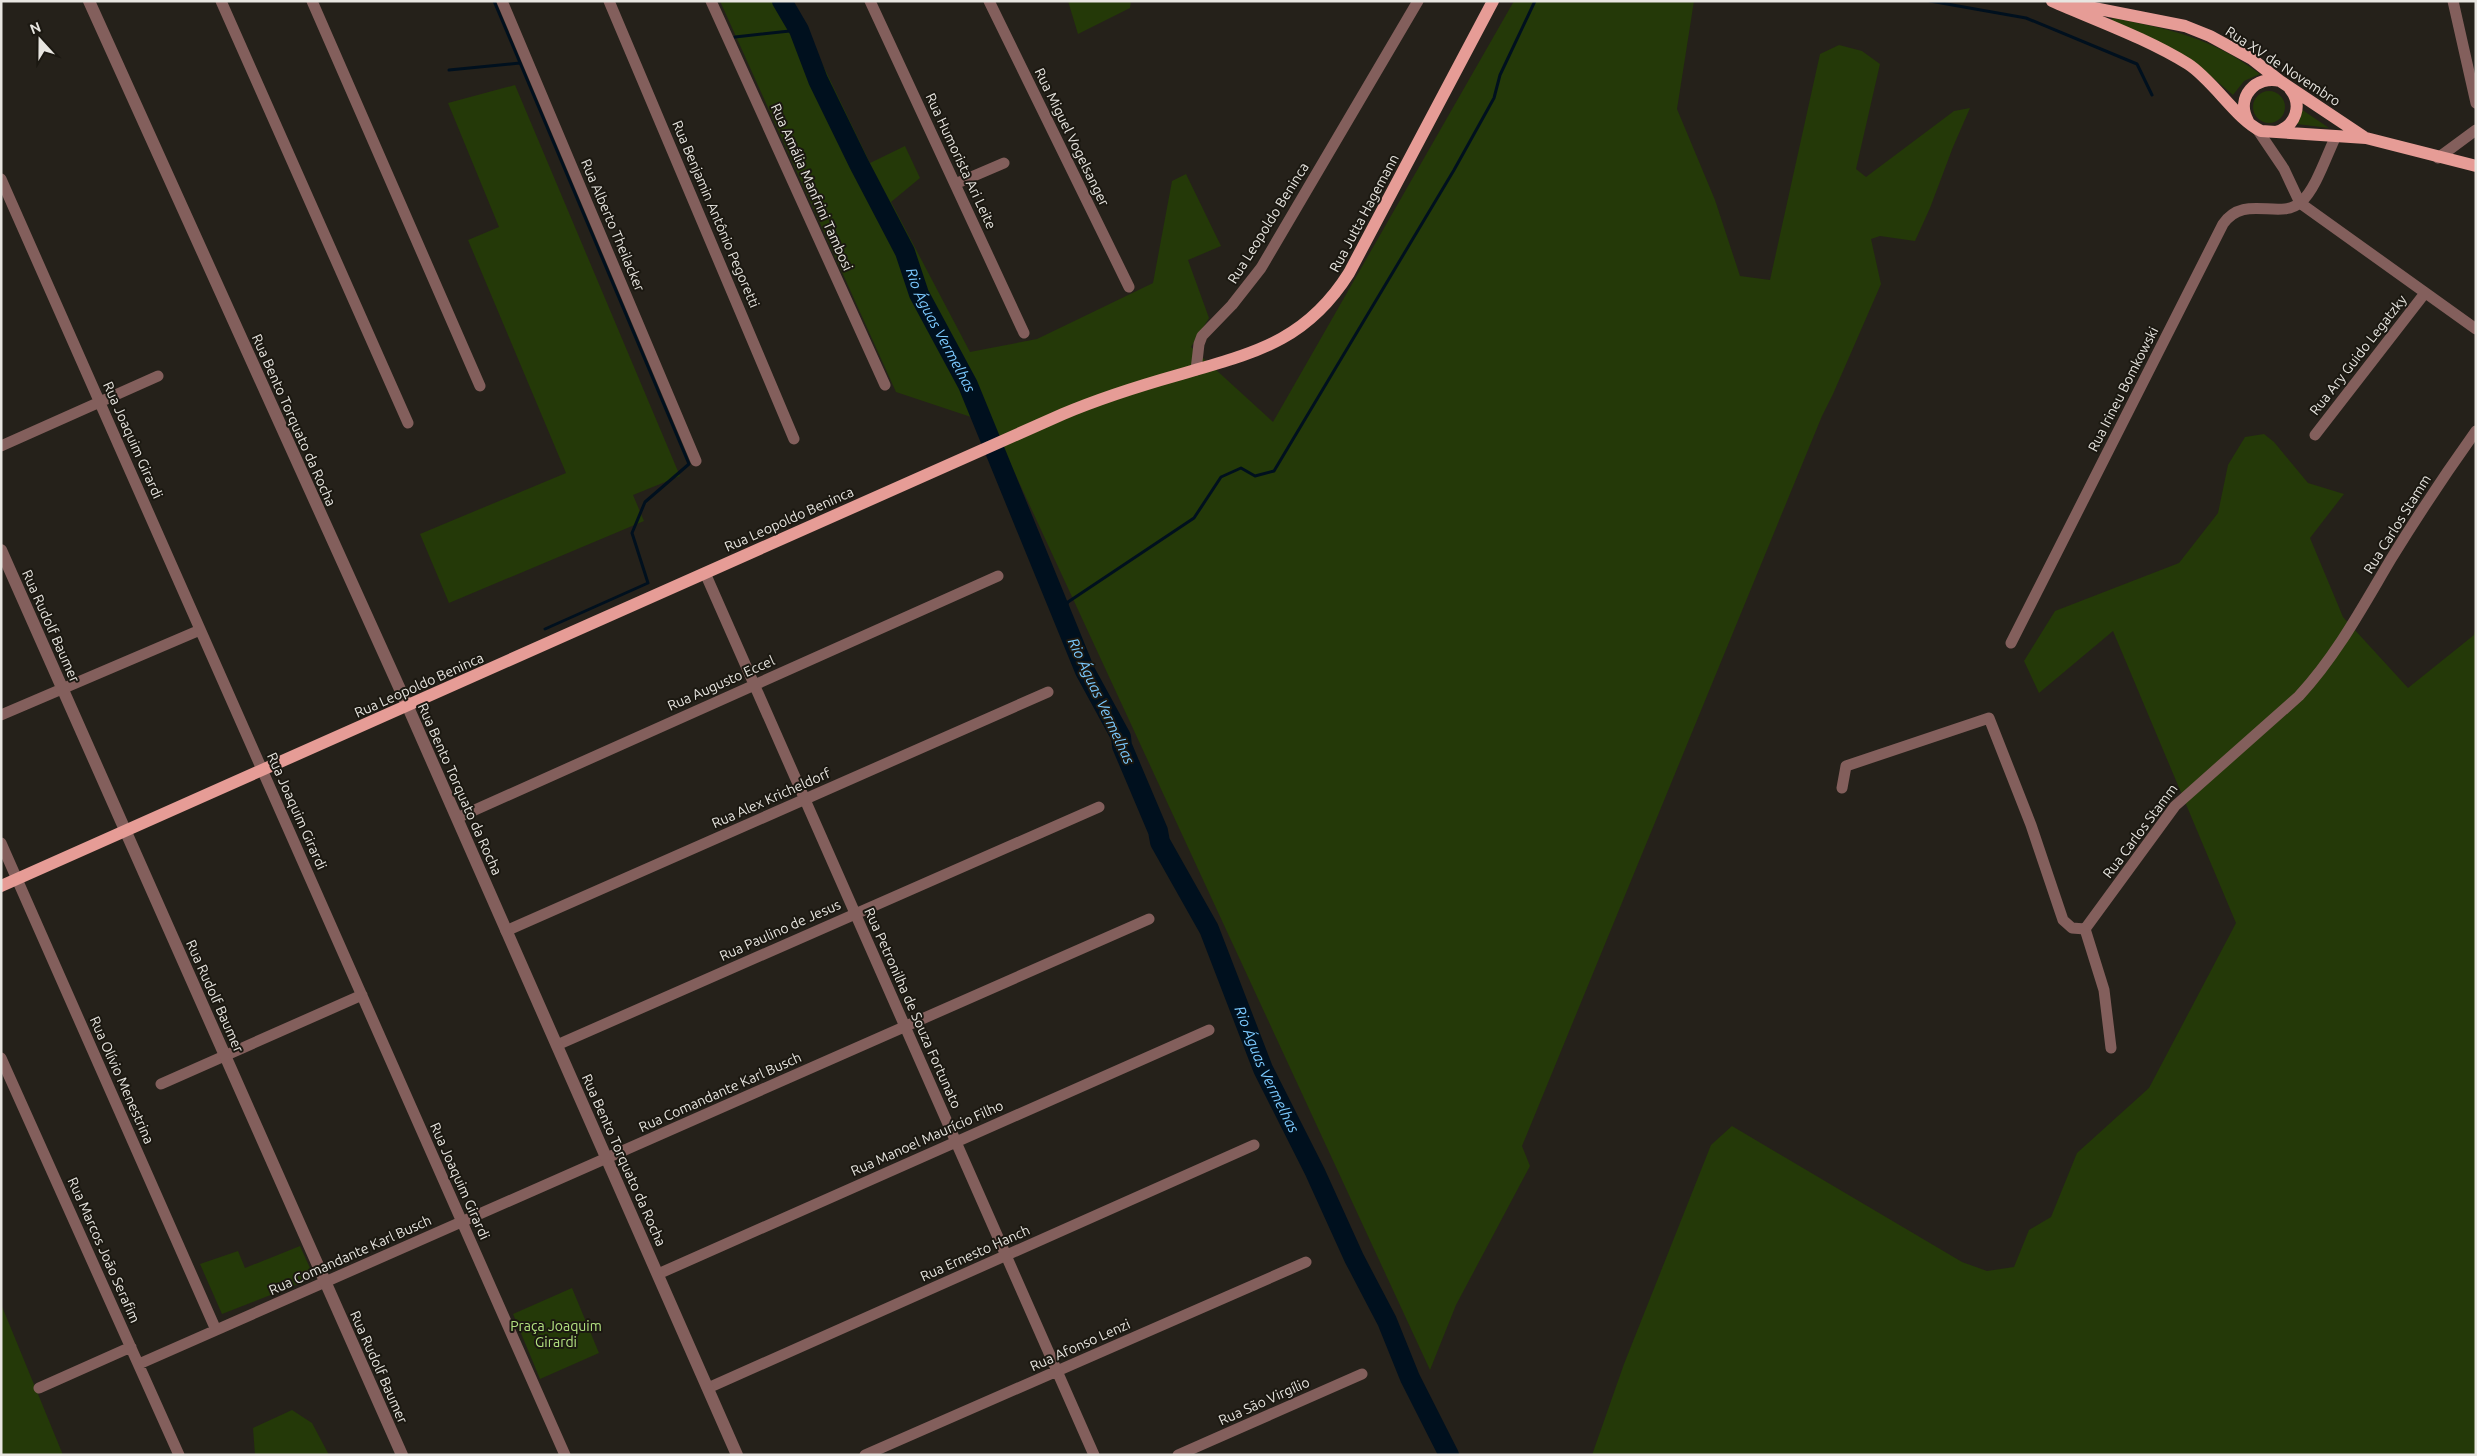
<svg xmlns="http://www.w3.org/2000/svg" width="2477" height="1456" font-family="Ubuntu,sans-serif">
  <rect width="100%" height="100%" fill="#25211a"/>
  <!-- green -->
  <path fill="#243908" d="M720,1H792L870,163L905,146L920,178L891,202L970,352L1037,339L1153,283L1172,181L1186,174L1221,246L1188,260L1209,318L1191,347L1273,422L1514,1H1694L1677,109L1715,200L1740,276L1770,280L1820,54L1839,45L1862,51L1880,64L1856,169L1866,177L1954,111L1970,108L1953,147L1930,208L1915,241L1880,236L1871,239L1881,284L1833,394L1822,416L1522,1146L1530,1166L1456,1305L1430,1370L992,424L896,392Z
    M1068,1H1131L1130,8L1078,34Z
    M2113,18C2173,30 2210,37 2260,74L2244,81L2233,95L2192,60L2111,20Z
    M515,85L680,476L633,495L644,521L449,603L420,534L566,473L468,240L499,227L448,103Z
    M2253 107a16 16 0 1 1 32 0a16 16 0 1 1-32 0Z
    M2301,109L2329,128L2297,124L2300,120Z
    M2264,434L2274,442L2308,483L2344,494L2310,538L2343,617L2408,688L2474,635L2476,626V1455H1592L1624,1364L1711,1145L1732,1126L1962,1262L1987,1271L2014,1267L2029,1230L2051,1217L2077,1153L2149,1088L2236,923L2113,631L2039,693L2024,661L2055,611L2179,563L2218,513L2228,465L2245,437Z
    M300,1246L310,1268L311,1275L306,1281L222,1314L200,1264L238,1251L245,1268Z
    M572,1288L599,1353L540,1379L513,1314Z
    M1,1304L63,1455H1Z
    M292,1410L312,1423L329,1455H255L253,1428Z"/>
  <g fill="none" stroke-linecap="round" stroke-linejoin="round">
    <!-- stream -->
    <path stroke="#00101e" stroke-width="3" d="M494,1L689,464L645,502L632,533L648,583L545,629
      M1930,1L2026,18L2137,64L2152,95
      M735,37L799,30
      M449,70L520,63
      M1062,613L1068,602L1194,518L1221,477L1241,468L1255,476L1274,471L1454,170L1494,98L1500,75L1535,1"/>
    <!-- river -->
    <path stroke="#00101e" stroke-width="20" id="s1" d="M782,1L799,30L818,80L859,164L905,252L919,294L968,385L1085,671L1121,737L1122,746L1158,831L1160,842L1209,929L1263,1069L1315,1172L1354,1258L1387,1321L1410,1378L1449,1455"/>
    <!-- minor -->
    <path stroke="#835f5c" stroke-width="11" d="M221,1L408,423
      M312,1L480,386
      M502,1L696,461
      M609,1L794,439
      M711,1L885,385
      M870,1L1024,333
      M989,1L1129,287
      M2453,1L2476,103
      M2257,129L2284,169L2300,203L2476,329
      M2438,158L2476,130
      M1,179L565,1455
      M955,184L1004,163
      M1196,370L1199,344L1202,336L1232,305L1261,268L1418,1
      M2315,435L2425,293
      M1,446L158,376
      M705,573L1094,1455
      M2011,643L2223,224C2244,193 2280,221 2301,202C2316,189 2327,154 2336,136
      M1,715L200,630
      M1842,788L1846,766L1989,718L2031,825L2063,920L2072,928L2085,929L2175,806L2299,696C2337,655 2363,606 2391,559C2418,515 2446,473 2476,431
      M457,818L998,576
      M1,843L216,1330
      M2085,929L2104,990L2111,1048
      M506,931L1048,692
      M557,1045L1099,807
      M1,1058L179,1455
      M161,1084L362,995
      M658,1274L1209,1030
      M139,1364L1149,919
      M39,1388L131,1347
      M708,1388L1254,1145
      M865,1455L1306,1262
      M1178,1455L1362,1374"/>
    <!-- tertiary -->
    <path stroke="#835f5c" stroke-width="12" d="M89,1L408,707L737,1455
      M1,550L402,1455"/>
    <!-- primary -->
    <path stroke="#e69c96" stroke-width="12" d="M2052,1C2097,21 2146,38 2188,64C2213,80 2237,120 2261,131L2366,138L2476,166
      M2069,3L2185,26L2210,36L2252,59L2280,81L2364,137
      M2248,121C2235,97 2256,75 2280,81
      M2276,132C2296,126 2303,105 2290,89
      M1,886L1063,414C1101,398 1139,386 1178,375C1252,353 1305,343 1349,273L1493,1"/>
  </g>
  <g text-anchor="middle" stroke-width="4" stroke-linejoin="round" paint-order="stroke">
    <!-- street labels -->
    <g font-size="14" fill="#e8e6e1" stroke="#1b1811">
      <text transform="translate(2283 66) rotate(33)" y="5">Rua XV de Novembro</text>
      <text transform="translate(1072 137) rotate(64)" y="5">Rua Miguel Vogelsanger</text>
      <text transform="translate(961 161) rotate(65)" y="5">Rua Humorista Ari Leite</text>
      <text transform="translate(812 187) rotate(66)" y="5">Rua Amália Manfrini Tambosi</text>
      <text transform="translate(1364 213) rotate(-62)" y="5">Rua Jutta Hagemann</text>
      <text transform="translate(716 214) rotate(67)" y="5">Rua Benjamin Antônio Pegoretti</text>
      <text transform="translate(1268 223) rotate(-58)" y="5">Rua Leopoldo Beninca</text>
      <text transform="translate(613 225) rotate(67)" y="5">Rua Alberto Theilacker</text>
      <text transform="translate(2358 355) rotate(-52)" y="5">Rua Ary Guido Legatzky</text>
      <text transform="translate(2123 389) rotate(-63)" y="5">Rua Irineu Bomkowski</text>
      <text transform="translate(294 420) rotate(66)" y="5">Rua Bento Torquato da Rocha</text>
      <text transform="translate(133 440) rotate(66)" y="5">Rua Joaquim Girardi</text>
      <text transform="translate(789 519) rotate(-24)" y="5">Rua Leopoldo Beninca</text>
      <text transform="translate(2397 524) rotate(-58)" y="5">Rua Carlos Stamm</text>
      <text transform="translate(51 626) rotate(66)" y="5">Rua Rudolf Baumer</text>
      <text transform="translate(721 683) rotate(-24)" y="5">Rua Augusto Eccel</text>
      <text transform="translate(419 685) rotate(-24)" y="5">Rua Leopoldo Beninca</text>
      <text transform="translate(460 789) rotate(66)" y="5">Rua Bento Torquato da Rocha</text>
      <text transform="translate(771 798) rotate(-24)" y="5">Rua Alex Kricheldorf</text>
      <text transform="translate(297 811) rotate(66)" y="5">Rua Joaquim Girardi</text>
      <text transform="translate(2140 831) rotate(-53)" y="5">Rua Carlos Stamm</text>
      <text transform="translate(780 930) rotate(-24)" y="5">Rua Paulino de Jesus</text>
      <text transform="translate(215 996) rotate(66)" y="5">Rua Rudolf Baumer</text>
      <text transform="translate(913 1008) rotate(66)" y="5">Rua Petronilha de Souza Fortunato</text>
      <text transform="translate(122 1080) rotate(66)" y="5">Rua Olívio Menestrina</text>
      <text transform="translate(720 1092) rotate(-24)" y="5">Rua Comandante Karl Busch</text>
      <text transform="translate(927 1138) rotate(-24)" y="5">Rua Manoel Maurício Filho</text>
      <text transform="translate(624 1160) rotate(66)" y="5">Rua Bento Torquato da Rocha</text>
      <text transform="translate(460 1181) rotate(66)" y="5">Rua Joaquim Girardi</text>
      <text transform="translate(104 1250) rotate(66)" y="5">Rua Marcos João Serafim</text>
      <text transform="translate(975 1253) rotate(-24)" y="5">Rua Ernesto Hanch</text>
      <text transform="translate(350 1255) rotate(-24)" y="5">Rua Comandante Karl Busch</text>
      <text transform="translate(1080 1345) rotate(-24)" y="5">Rua Afonso Lenzi</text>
      <text transform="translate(379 1367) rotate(66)" y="5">Rua Rudolf Baumer</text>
      <text transform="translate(1264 1401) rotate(-24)" y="5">Rua São Virgílio</text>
    </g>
    <!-- park labels -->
    <g font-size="14" fill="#b3e281" stroke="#1b1811">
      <text x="556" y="1331">Praça Joaquim<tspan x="556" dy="16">Girardi</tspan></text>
    </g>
    <!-- water labels -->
    <g font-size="15" font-style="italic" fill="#7bc9fe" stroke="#1b1811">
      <text dy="5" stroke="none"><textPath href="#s1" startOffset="366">Rio Águas Vermelhas</textPath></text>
      <text transform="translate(1101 701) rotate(65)" y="5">Rio Águas Vermelhas</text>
      <text dy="5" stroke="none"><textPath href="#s1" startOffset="1176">Rio Águas Vermelhas</textPath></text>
    </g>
  </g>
  <!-- border -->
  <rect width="2477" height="1456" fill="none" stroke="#e8e6e1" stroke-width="5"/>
  <!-- north arrow -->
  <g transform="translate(40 40) rotate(339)" stroke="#1b1811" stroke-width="4" paint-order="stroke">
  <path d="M0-4L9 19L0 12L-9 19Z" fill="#e8e6e1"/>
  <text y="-8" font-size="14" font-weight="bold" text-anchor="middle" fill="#e8e6e1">N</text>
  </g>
</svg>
